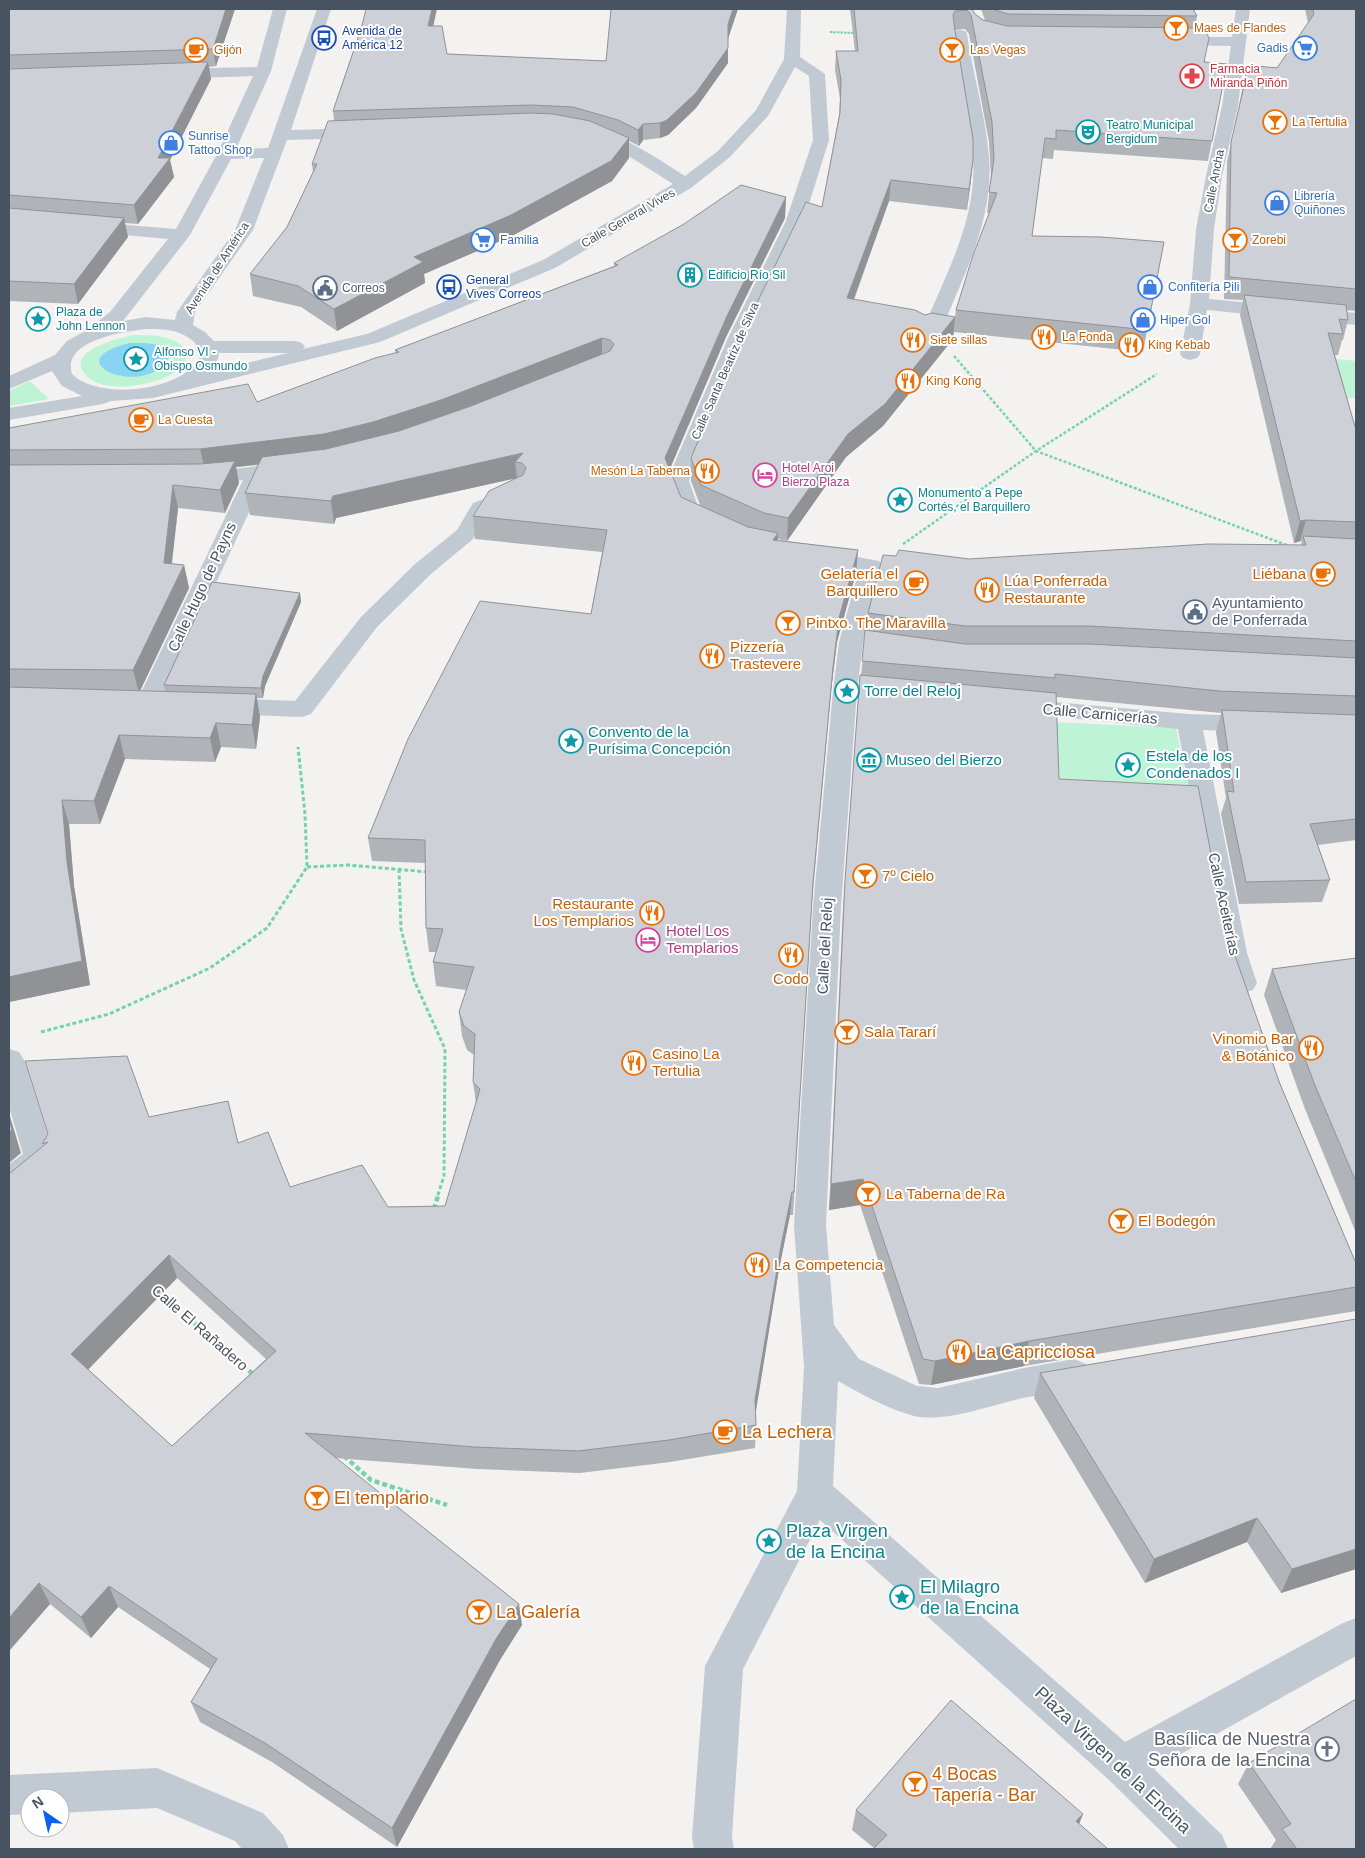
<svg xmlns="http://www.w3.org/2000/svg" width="1365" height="1858" font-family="Arial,sans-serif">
  <rect width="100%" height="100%" fill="#f4f1f1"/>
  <!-- green -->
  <path fill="#bef3d6" d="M133,335C148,335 185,335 186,355C187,360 184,365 180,368C163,385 100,397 84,373C67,350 120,338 133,335Z
    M1335,359L1356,361V398H1345Z
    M30,381L49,399L9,406V391Z
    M1052,722L1176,728L1193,812L1054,805Z"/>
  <!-- water -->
  <path fill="#89d4f2" d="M130,343C144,343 164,341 169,357C149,400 50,362 130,343Z"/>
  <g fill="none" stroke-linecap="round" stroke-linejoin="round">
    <!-- path-far3 -->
    <path stroke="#73d3ab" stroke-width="2" stroke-dasharray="2.5 1" stroke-linecap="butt" d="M830,32L856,33"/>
    <!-- path-far2 -->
    <path stroke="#73d3ab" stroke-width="2.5" stroke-dasharray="3 2" stroke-linecap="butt" d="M954,356L1036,451L1289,546
      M903,544L1036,451L1157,374"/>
    <!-- path-far1 -->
    <path stroke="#73d3ab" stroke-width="3" stroke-dasharray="4 2.5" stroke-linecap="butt" d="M307,867L348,865L428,872
      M399,869L401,929L414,980L445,1049L444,1176L437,1198
      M41,1032L109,1014L210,968L267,928L307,867L305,814L298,747"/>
    <!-- path -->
    <path stroke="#73d3ab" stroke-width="4.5" stroke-dasharray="5 3" stroke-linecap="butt" d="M434,1209L438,1196
      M158,1292L254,1375
      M344,1456L371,1480L447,1505"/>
    <!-- minor -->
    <path fill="#c1cad3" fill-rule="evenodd" d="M273,9H287L271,71L236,149L268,148L317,9H331L291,130L360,128L366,130L368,133L366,136L360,138L287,140L253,230L195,312L193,325L205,332L214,341H295L302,343L305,347L303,349L367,334L543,260L673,184L624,153L589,137L587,134L589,131C610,125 666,164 685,176L718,151L756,110L784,59L787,9H801L800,57L825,74L829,140L803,223L748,338L689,481L699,509L718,517L721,522L718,527C705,530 694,523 682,518L667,481L728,338L785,223L813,140L809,76L795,67L768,116L730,157L691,188L555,268L380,342L153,398L111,401L103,404L9,420V408L82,396L62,386L52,371L9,389V376L55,355L67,341L87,330L110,312L168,239L90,232L84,231L81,227L84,223L90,222L176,229L217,154L253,76L172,79L167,77L164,74L167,71L172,69L257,67ZM264,158L235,230L177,312L175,320L146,317L123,321L190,235L231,159ZM146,329C155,329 164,329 173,331C186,334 208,347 197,362C175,392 98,400 72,374C62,340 123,332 146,329ZM219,353H288L209,372L218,359Z
      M1236,9H1250L1238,106L1222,176L1214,229L1209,299L1356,313V325L1207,310L1200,354L1197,358L1190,360L1183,358L1180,354L1190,304L1196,229L1206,176L1222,106L1231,46L1170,45L1165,44L1163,41L1165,38L1170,37H1232Z
      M960,30L965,31L967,34C973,76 986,116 989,158C994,217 965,273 943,326L941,330L923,335L916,333L914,329L916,325L926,322C948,271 977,216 973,159C970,117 957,76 953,34L955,31Z
      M292,462L299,464L302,468L299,472L265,478L160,703L157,708L148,711L139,708L136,703L243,480L200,485L193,483L189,479L193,475L200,473Z
      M503,492L511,493L514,498L511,503L489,512L473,539L431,574L377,627L311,714L302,717L220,714L211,711L208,706L211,701L220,698L295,701L361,617L415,564L457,530L473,503Z
      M820,550L879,561L882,566L863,642L857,691L841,907L826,1225L834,1325L859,1359L917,1386L938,1388L1024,1368L1074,1359L1086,1364L1091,1374L1086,1384C1066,1392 1044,1394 1023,1398C992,1405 944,1423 914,1416C888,1409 861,1394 838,1381L833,1486L1125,1742L1343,1623L1356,1618V1656L1154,1769L1222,1835L1228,1849H1179L1108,1779L820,1520L743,1669L732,1837L734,1849H694L692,1837L705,1666L797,1491L804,1367L794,1225L813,907L833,691L839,642L859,570L812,562L809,557L812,552Z
      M1021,699L1189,714L1254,716L1263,719L1266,724L1263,729L1254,732L1203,730L1247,953L1257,983L1253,990L1243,993L1233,990L1219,953L1178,729L1012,712L1009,707L1012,702Z
      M9,1049L19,1052L24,1060L55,1158C47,1174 26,1187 9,1192V1164L23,1154L9,1107Z
      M157,1768L263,1813L283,1835L289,1849H242L235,1841L157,1808L60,1813V1798H30V1814L9,1815V1775Z"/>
  </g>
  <!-- wall -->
  <path fill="#b0b3b8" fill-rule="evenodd" d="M9,9H235L216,66L209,67L211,79L170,160L174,177L138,224L125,223L128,237L78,304L9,301Z
    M850,9H972L975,14L983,20H985L981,9H1193L1197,16L1195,28L1205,62L1227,64L1208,161L1054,150L1053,159L1042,158L1032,236L1164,242L1143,352L954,332L953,339L883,426L846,457L787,541L778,539V540L858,550L856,573L837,642L831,691L812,902L793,1215H790L779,1269L755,1413L756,1425L755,1448L670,1462L580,1473L477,1469L335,1458L522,1625L500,1660L397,1847L272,1762L200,1722L191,1702L210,1669L118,1607L91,1638L50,1604L9,1651V1174L149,1117L228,1101L238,1143L290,1187L388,1207L445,1206L476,1104L473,1082L474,1055L467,1050L462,1036L459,1012L466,990L436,986L433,962L436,952H429L426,928L425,863L372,861L368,838L591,614L602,552L475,539L473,516L517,478L336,518L334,524L250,515L245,493L259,465L236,467L239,483L225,513L178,508L172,564L184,565L189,588L140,691H165L164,685L300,593L301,602L265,686L263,698H257L260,717L256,749L221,747L215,762L125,759L100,824H69L74,886L90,985L9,1002V428L257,402L396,353L395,350L614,266V263L786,197L785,218L726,337L670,469L681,497L700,505L691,481V458L822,207L839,115L840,99L835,70L836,51H855ZM965,29L969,34L989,142L991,177L987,213H989L956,310L955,317L925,315L854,300L889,201L967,210L973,160L955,30ZM177,1278L266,1359L172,1446L88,1369Z
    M1305,9H1356V311L1347,310L1348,320L1343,340H1342L1338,355H1335L1356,430V840L1318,845L1330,880L1322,902L1239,904L1221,814L1226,798L1216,732L1221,713L1056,697L1059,779L1225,927L1280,1084L1355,1261L1356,1262V1311L1024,1366L931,1385L919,1384L860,1205L829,1210L843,907L860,675H861L868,613L896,556L969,559L1301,545L1302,541L1294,543L1240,315L1243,300L1224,299L1227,162L1240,101L1243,85L1247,65L1277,68L1308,23Z
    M433,26L447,54L606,61L728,38V63L696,108L668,135L660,138L643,140L639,146L629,141V158L612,181L512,236L424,274L425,283L337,331L301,307L253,296L250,274L287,227L313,172L312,164L334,120L333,111L361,29Z
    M1356,958V1233L1305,1109L1264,995L1272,969Z
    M1040,1373L1356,1569L1281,1593L1247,1542L1145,1583L1034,1398Z
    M1249,1763L1356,1849H1270L1276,1840L1238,1784Z
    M856,1810L1079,1824L874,1848L852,1830Z"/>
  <!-- shaded-wall -->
  <path fill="#909296" d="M226,9H235L216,66L213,49Z
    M432,9H437L430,41L428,26Z
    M733,9H738L728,39V24Z
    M728,48V63L696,108L668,135L660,138V123Z
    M208,62L211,79L170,160L174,177L138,224L134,205Z
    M643,124V140L639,146L638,130Z
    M629,138V158L612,181L512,236L424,274L425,283L337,331L334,309L414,257Z
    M973,160L971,180L967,210L969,189Z
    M891,180L889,201L846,320L847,298Z
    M786,197L785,218L726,337L665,480V458L727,316Z
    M124,218L128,237L78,304L74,284Z
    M955,317L953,339L883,426L846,457L787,541L788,518L848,434Z
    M602,338V359L443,422L328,456L236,467L239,483L225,513L220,490L205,471L200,449Z
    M523,453L522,463L515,462L517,478L336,518L334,524L331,501L333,496Z
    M173,485L178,508L169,586L164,563Z
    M1306,520L1300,541L1294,543L1300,521Z
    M778,533L777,556L773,540Z
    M858,550L856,573L837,642L831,691L811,907L833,667L839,618Z
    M184,565L189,588L139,693L133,670Z
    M300,593L301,602L265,686L263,698L261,688L263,676Z
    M256,694L260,717L256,749L252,725Z
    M216,723L221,747L215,762L210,738Z
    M119,735L125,759L100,824L94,801Z
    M62,800L69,824L74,886L90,985L9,1002V977L67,862Z
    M9,1113L21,1153L9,1163Z
    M863,1179L860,1205L829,1210L831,1184Z
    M792,1192L790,1215L779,1269L754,1423L755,1400L781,1246Z
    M169,1255L177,1278L81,1377L71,1354Z
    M1029,1341L1024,1366L931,1385L935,1361Z
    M1257,1518L1247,1542L1145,1583L1154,1559Z
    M1356,1549V1569L1281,1593L1292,1569Z
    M39,1583L50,1604L9,1651V1618Z
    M109,1586L118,1607L91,1638L81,1617Z
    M519,1604L522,1625L500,1660L397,1847L392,1828L496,1639Z
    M1083,1814L1075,1835L1076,1821Z"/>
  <!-- building -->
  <path fill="#cdd0d6" stroke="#909296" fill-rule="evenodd" d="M9,9H226L213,49L9,55Z
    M366,9H432L428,26H442L447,54L606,61L611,9H733L728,24V48L696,93L667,120L660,123L643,124L638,130L618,120L573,107L531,105L333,111L361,29Z
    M854,9H972L975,14L983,20L1007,26L1204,28L1209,38L1204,62L1227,64L1212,141L1056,130V139L1045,138L1032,236L1101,237L1164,242L1147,330L956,310L973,255L997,193L989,192L994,159L992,122L971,15L967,10L955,11L953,15L955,31L973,139V160L969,189L891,180L847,298L915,310L925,315L932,313L955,317L885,404L848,434L788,518L764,513L701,485L691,458L750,317L806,202L822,207L840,113L841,80L836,51H858Z
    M992,9H1193L1197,16L1008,14Z
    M1313,9H1356V289L1229,277L1231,142L1244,86L1247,65L1277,68L1314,14Z
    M208,62L158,158H170L134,205L9,195V69Z
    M531,113L553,114L590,121L629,138L611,161L511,215L414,257L423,262L334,309L298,286L250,274L287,227L317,164H312L328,121Z
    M741,185L786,197L727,316L665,458L681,497L748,527L778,533L773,540L858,550L839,618L833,667L813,883L794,1192H792L781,1246L755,1400L756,1425L669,1440L578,1451L474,1447L305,1433L519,1604L496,1639L392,1828L265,1743L191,1702L217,1659L109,1586L81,1617L39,1583L9,1618V1174L48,1142L42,1144L48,1134L25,1061L127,1056L149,1117L228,1101L238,1143L268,1132L290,1187L362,1165L388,1207L445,1206L480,1089L473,1082L475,1034L464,1026L459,1012L474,967L433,962L443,929L426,928L425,840L368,838L408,739L480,601L591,614L607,530L473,516L489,491L523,475L526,468L522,463L515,462L523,453L333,496L331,501L245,493L262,457L326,449L399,431L471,406L610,351L614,344L610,340L602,338L441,400L373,422L324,434L200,449L9,450V428L248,384L257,402L375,358L399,352L395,350L618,265L614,263L684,224ZM169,1255L276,1351L172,1446L71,1354Z
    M9,208L124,218L74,284L9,281Z
    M1244,295L1346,305L1348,320L1339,319L1343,334L1328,333L1356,430V522L1306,520L1300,521Z
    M235,461L220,490L173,485L164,563L184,565L133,670L9,669V465L200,464Z
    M1303,536L1356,539V641L1089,626H965L868,613L883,555L896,556L899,550L969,559L1208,544L1306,545Z
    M212,582L300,593L263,676L261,688L164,685Z
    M865,630L965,644H1089L1356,658V696L1219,691L1055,674V678L862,661Z
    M860,675L1056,693L1059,779L1198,786L1225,927L1280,1084L1355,1261L1356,1262V1287L1029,1341L935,1361L923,1359L863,1179L831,1184L845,881Z
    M9,687L256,694L252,725L216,723L210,738L119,735L94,801L62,800L67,862L82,961L9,977Z
    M1222,710L1356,715V819L1310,824L1330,880L1246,882L1227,791L1234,792Z
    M1356,958V1182L1314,1083L1272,969Z
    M9,1120L12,1130L9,1132Z
    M1356,1319V1549L1292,1569L1257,1518L1154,1559L1040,1373Z
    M1356,1699V1849H1297L1282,1829L1291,1824L1249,1763Z
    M951,1700L1083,1814L1076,1821L1108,1849H873L887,1835L856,1810Z"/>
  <!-- icons -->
  <defs>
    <g id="bar-ring" transform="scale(1.25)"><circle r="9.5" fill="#fff" stroke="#e8710a" stroke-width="1.5"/><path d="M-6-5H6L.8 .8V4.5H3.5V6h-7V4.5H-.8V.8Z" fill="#e8710a"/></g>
    <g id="bus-ring" transform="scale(1.25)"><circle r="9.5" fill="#fff" stroke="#1a4fb4" stroke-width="1.5"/><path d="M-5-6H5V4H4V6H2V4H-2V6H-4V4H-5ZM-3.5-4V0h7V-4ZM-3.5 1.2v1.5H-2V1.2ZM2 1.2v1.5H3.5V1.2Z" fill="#1a4fb4"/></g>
    <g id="supermarket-ring" transform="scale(1.25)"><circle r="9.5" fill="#fff" stroke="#3f7fe0" stroke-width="1.5"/><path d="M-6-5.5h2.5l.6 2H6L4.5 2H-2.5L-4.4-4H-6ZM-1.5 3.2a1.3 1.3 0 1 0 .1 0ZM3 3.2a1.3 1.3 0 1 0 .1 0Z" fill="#3f7fe0"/></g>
    <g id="cafe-ring" transform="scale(1.25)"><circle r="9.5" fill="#fff" stroke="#e8710a" stroke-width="1.5"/><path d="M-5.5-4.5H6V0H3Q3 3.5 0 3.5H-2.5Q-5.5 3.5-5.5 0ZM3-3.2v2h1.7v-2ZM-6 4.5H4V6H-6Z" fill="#e8710a"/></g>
    <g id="pharmacy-ring" transform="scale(1.25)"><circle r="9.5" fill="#fff" stroke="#e0444e" stroke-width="1.5"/><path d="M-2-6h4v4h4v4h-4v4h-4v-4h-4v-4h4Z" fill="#e0444e"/></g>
    <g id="theatre-ring" transform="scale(1.25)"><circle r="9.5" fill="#fff" stroke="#0f9aa8" stroke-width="1.5"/><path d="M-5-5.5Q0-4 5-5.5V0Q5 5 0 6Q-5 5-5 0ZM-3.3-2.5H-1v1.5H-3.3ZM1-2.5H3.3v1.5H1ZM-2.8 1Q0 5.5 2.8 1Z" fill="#0f9aa8"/></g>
    <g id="shop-ring" transform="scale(1.25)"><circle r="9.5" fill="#fff" stroke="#3f7fe0" stroke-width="1.5"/><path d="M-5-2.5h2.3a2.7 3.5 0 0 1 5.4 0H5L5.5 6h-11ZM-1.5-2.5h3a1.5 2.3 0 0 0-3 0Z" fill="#3f7fe0"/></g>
    <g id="building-ring" transform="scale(1.25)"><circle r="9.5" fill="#fff" stroke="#0f9aa8" stroke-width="1.5"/><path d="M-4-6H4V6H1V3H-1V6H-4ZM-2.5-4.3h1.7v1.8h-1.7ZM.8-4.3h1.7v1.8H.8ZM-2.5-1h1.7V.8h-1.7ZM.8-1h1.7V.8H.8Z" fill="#0f9aa8"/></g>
    <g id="civic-ring" transform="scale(1.25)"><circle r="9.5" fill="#fff" stroke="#5c6f8a" stroke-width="1.5"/><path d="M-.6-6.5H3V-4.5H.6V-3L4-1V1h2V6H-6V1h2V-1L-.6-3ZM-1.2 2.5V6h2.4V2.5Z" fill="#5c6f8a"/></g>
    <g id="sight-ring" transform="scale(1.25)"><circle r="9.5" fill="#fff" stroke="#0f9aa8" stroke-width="1.5"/><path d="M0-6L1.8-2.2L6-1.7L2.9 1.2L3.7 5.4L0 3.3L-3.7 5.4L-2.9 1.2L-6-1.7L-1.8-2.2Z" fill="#0f9aa8"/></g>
    <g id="restaurant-ring" transform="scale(1.25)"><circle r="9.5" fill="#fff" stroke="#e8710a" stroke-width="1.5"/><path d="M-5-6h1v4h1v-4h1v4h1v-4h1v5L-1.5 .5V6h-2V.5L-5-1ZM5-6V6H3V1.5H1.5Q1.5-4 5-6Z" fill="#e8710a"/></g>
    <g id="hotel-ring" transform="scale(1.25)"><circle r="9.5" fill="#fff" stroke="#d1479c" stroke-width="1.5"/><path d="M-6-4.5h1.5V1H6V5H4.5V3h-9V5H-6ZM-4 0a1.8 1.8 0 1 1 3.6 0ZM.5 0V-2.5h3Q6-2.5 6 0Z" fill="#d1479c"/></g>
    <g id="museum-ring" transform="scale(1.25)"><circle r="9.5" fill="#fff" stroke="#0f9aa8" stroke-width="1.5"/><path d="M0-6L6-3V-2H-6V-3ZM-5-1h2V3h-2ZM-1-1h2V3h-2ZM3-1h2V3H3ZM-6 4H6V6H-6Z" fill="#0f9aa8"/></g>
    <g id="church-ring" transform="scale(1.25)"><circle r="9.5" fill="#fff" stroke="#6b7280" stroke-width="1.5"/><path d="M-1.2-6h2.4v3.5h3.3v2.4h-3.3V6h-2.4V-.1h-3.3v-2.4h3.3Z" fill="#6b7280"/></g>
  </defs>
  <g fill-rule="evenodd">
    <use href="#bar-ring" x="1176" y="28"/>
    <use href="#bus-ring" x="324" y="38"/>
    <use href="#supermarket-ring" x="1305" y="48"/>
    <use href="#cafe-ring" x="196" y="50"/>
    <use href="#bar-ring" x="952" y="50"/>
    <use href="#pharmacy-ring" x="1192" y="76"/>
    <use href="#bar-ring" x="1275" y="122"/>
    <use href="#theatre-ring" x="1088" y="132"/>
    <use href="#shop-ring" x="171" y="143"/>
    <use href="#shop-ring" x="1277" y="203"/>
    <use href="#supermarket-ring" x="483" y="240"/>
    <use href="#bar-ring" x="1235" y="240"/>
    <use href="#building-ring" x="690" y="275"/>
    <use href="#bus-ring" x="449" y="287"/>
    <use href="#shop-ring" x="1150" y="287"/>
    <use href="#civic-ring" x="325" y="288"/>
    <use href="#sight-ring" x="38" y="319"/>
    <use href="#shop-ring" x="1143" y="320"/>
    <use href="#restaurant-ring" x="1044" y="337"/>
    <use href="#restaurant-ring" x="913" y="340"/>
    <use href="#restaurant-ring" x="1131" y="345"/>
    <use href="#sight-ring" x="136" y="359"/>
    <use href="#restaurant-ring" x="908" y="381"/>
    <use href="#cafe-ring" x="141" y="420"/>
    <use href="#restaurant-ring" x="707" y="471"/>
    <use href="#hotel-ring" x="765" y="475"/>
    <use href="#sight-ring" x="900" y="500"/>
    <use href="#cafe-ring" x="1323" y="574"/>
    <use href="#cafe-ring" x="916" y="583"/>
    <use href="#restaurant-ring" x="987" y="590"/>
    <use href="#civic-ring" x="1195" y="612"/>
    <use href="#bar-ring" x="788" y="623"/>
    <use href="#restaurant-ring" x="712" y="656"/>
    <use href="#sight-ring" x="847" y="691"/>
    <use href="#sight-ring" x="571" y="741"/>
    <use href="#museum-ring" x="869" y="760"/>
    <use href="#sight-ring" x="1128" y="765"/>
    <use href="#bar-ring" x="865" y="876"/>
    <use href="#restaurant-ring" x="652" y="913"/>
    <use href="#hotel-ring" x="648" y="940"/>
    <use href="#restaurant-ring" x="791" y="955"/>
    <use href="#bar-ring" x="847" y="1032"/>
    <use href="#restaurant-ring" x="1311" y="1048"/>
    <use href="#restaurant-ring" x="634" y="1063"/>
    <use href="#bar-ring" x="868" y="1194"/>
    <use href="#bar-ring" x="1121" y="1221"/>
    <use href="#restaurant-ring" x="757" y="1265"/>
    <use href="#restaurant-ring" x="959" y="1352"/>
    <use href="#cafe-ring" x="725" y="1432"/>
    <use href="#bar-ring" x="317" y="1498"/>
    <use href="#sight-ring" x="769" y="1541"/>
    <use href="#sight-ring" x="902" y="1597"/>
    <use href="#bar-ring" x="479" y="1612"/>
    <use href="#church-ring" x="1327" y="1749"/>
    <use href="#bar-ring" x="915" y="1784"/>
  </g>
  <g text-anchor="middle" stroke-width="4" stroke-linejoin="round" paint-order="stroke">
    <!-- far-food labels -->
    <g font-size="12" fill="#c56008" stroke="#fff" text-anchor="start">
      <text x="1194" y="32">Maes de Flandes</text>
      <text x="214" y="54">Gijón</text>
      <text x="970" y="54">Las Vegas</text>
      <text x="1292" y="126">La Tertulia</text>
      <text x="1252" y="244">Zorebi</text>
      <text x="1062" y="341">La Fonda</text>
      <text x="930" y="344">Siete sillas</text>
      <text x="1148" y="349">King Kebab</text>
      <text x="926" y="385">King Kong</text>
      <text x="158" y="424">La Cuesta</text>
      <text x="690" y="475" text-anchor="end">Mesón La Taberna</text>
    </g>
    <!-- far-transit labels -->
    <g font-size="12" fill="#164399" stroke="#fff" text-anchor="start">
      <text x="342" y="35">Avenida de<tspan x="342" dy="14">América 12</tspan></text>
      <text x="466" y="284">General<tspan x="466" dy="14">Vives Correos</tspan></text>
    </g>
    <!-- far-shop labels -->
    <g font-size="12" fill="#366cbe" stroke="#fff" text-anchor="start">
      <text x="1288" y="52" text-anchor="end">Gadis</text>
      <text x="188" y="140">Sunrise<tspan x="188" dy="14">Tattoo Shop</tspan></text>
      <text x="1294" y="200">Librería<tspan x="1294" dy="14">Quiñones</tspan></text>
      <text x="500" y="244">Familia</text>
      <text x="1168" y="291">Confitería Pili</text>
      <text x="1160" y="324">Hiper Gol</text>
    </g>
    <!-- far-health labels -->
    <g font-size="12" fill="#be3a42" stroke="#fff" text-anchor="start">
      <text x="1210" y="73">Farmacia<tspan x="1210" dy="14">Miranda Piñón</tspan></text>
    </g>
    <!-- far-culture labels -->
    <g font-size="12" fill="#0d838f" stroke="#fff" text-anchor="start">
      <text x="1106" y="129">Teatro Municipal<tspan x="1106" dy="14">Bergidum</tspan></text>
      <text x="708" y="279">Edificio Río Sil</text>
      <text x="56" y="316">Plaza de<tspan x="56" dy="14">John Lennon</tspan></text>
      <text x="154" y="356">Alfonso VI -<tspan x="154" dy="14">Obispo Osmundo</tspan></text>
      <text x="918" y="497">Monumento a Pepe<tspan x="918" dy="14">Cortés, el Barquillero</tspan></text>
    </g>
    <!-- far-street labels -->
    <g font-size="12" fill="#475360" stroke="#fff">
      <text transform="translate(1214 181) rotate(-79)" y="4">Calle Ancha</text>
      <text transform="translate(628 218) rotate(-30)" y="4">Calle General Vives</text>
      <text transform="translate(217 268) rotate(-57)" y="4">Avenida de América</text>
      <text transform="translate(725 371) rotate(-66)" y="4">Calle Santa Beatriz de Silva</text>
    </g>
    <!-- far-service labels -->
    <g font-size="12" fill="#4e5e75" stroke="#fff" text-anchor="start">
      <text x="342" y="292">Correos</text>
    </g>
    <!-- far-hotel labels -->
    <g font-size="12" fill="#b23c85" stroke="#fff" text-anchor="start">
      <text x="782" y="472">Hotel Aroi<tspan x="782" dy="14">Bierzo Plaza</tspan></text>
    </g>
    <!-- food labels -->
    <g font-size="15" fill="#c56008" stroke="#fff" text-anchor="start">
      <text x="898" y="579" text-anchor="end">Gelatería el<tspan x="898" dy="17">Barquillero</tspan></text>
      <text x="1306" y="579" text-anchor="end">Liébana</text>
      <text x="1004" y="586">Lúa Ponferrada<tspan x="1004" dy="17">Restaurante</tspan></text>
      <text x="806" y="628">Pintxo. The Maravilla</text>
      <text x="730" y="652">Pizzería<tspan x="730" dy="17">Trastevere</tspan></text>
      <text x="882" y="881">7º Cielo</text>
      <text x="634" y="909" text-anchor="end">Restaurante<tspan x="634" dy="17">Los Templarios</tspan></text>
      <text x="791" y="984" text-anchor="middle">Codo</text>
      <text x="864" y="1037">Sala Tararí</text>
      <text x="1294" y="1044" text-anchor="end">Vinomio Bar<tspan x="1294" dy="17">&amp; Botánico</tspan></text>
      <text x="652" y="1059">Casino La<tspan x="652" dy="17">Tertulia</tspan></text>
      <text x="886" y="1199">La Taberna de Ra</text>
      <text x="1138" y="1226">El Bodegón</text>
      <text x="774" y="1270">La Competencia</text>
    </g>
    <!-- street labels -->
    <g font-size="15" fill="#475360" stroke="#fff">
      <text transform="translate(202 587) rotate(-65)" y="5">Calle Hugo de Payns</text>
      <text transform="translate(1100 714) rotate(5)" y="5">Calle Carnicerías</text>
      <text transform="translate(1224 904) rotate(78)" y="5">Calle Aceiterías</text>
      <text transform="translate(825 946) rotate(-87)" y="5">Calle del Reloj</text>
      <text transform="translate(200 1328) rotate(41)" y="5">Calle El Rañadero</text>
    </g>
    <!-- service labels -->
    <g font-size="15" fill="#4e5e75" stroke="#fff" text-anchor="start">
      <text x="1212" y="608">Ayuntamiento<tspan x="1212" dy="17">de Ponferrada</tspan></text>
    </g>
    <!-- culture labels -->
    <g font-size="15" fill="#0d838f" stroke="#fff" text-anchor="start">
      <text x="864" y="696">Torre del Reloj</text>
      <text x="588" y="737">Convento de la<tspan x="588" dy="17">Purísima Concepción</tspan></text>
      <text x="1146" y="761">Estela de los<tspan x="1146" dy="17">Condenados I</tspan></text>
      <text x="886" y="765">Museo del Bierzo</text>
    </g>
    <!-- hotel labels -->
    <g font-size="15" fill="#b23c85" stroke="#fff" text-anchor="start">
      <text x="666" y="936">Hotel Los<tspan x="666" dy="17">Templarios</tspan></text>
    </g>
    <!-- near-food labels -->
    <g font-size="18" fill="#c56008" stroke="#fff" text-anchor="start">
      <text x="976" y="1358">La Capricciosa</text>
      <text x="742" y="1438">La Lechera</text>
      <text x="334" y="1504">El templario</text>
      <text x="496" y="1618">La Galería</text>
      <text x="932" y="1780">4 Bocas<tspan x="932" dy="21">Tapería - Bar</tspan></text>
    </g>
    <!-- near-culture labels -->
    <g font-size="18" fill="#0d838f" stroke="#fff" text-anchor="start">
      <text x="786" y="1537">Plaza Virgen<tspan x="786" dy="21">de la Encina</tspan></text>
      <text x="920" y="1593">El Milagro<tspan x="920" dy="21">de la Encina</tspan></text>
    </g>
    <!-- near-worship labels -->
    <g font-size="18" fill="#5b616d" stroke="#fff" text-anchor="end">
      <text x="1310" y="1745">Basílica de Nuestra<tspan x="1310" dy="21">Señora de la Encina</tspan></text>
    </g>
    <!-- near-street labels -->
    <g font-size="18" fill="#475360" stroke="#fff">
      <text transform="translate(1113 1760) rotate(43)" y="6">Plaza Virgen de la Encina</text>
    </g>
  </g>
  <!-- border -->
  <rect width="1365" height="1858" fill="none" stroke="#475360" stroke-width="20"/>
  <!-- north arrow -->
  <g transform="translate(45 1813) rotate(326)"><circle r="24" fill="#ffffff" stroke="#b5babf"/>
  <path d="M0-4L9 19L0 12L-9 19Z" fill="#0e60f1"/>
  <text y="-8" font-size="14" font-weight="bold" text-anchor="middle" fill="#475360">N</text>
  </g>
</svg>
